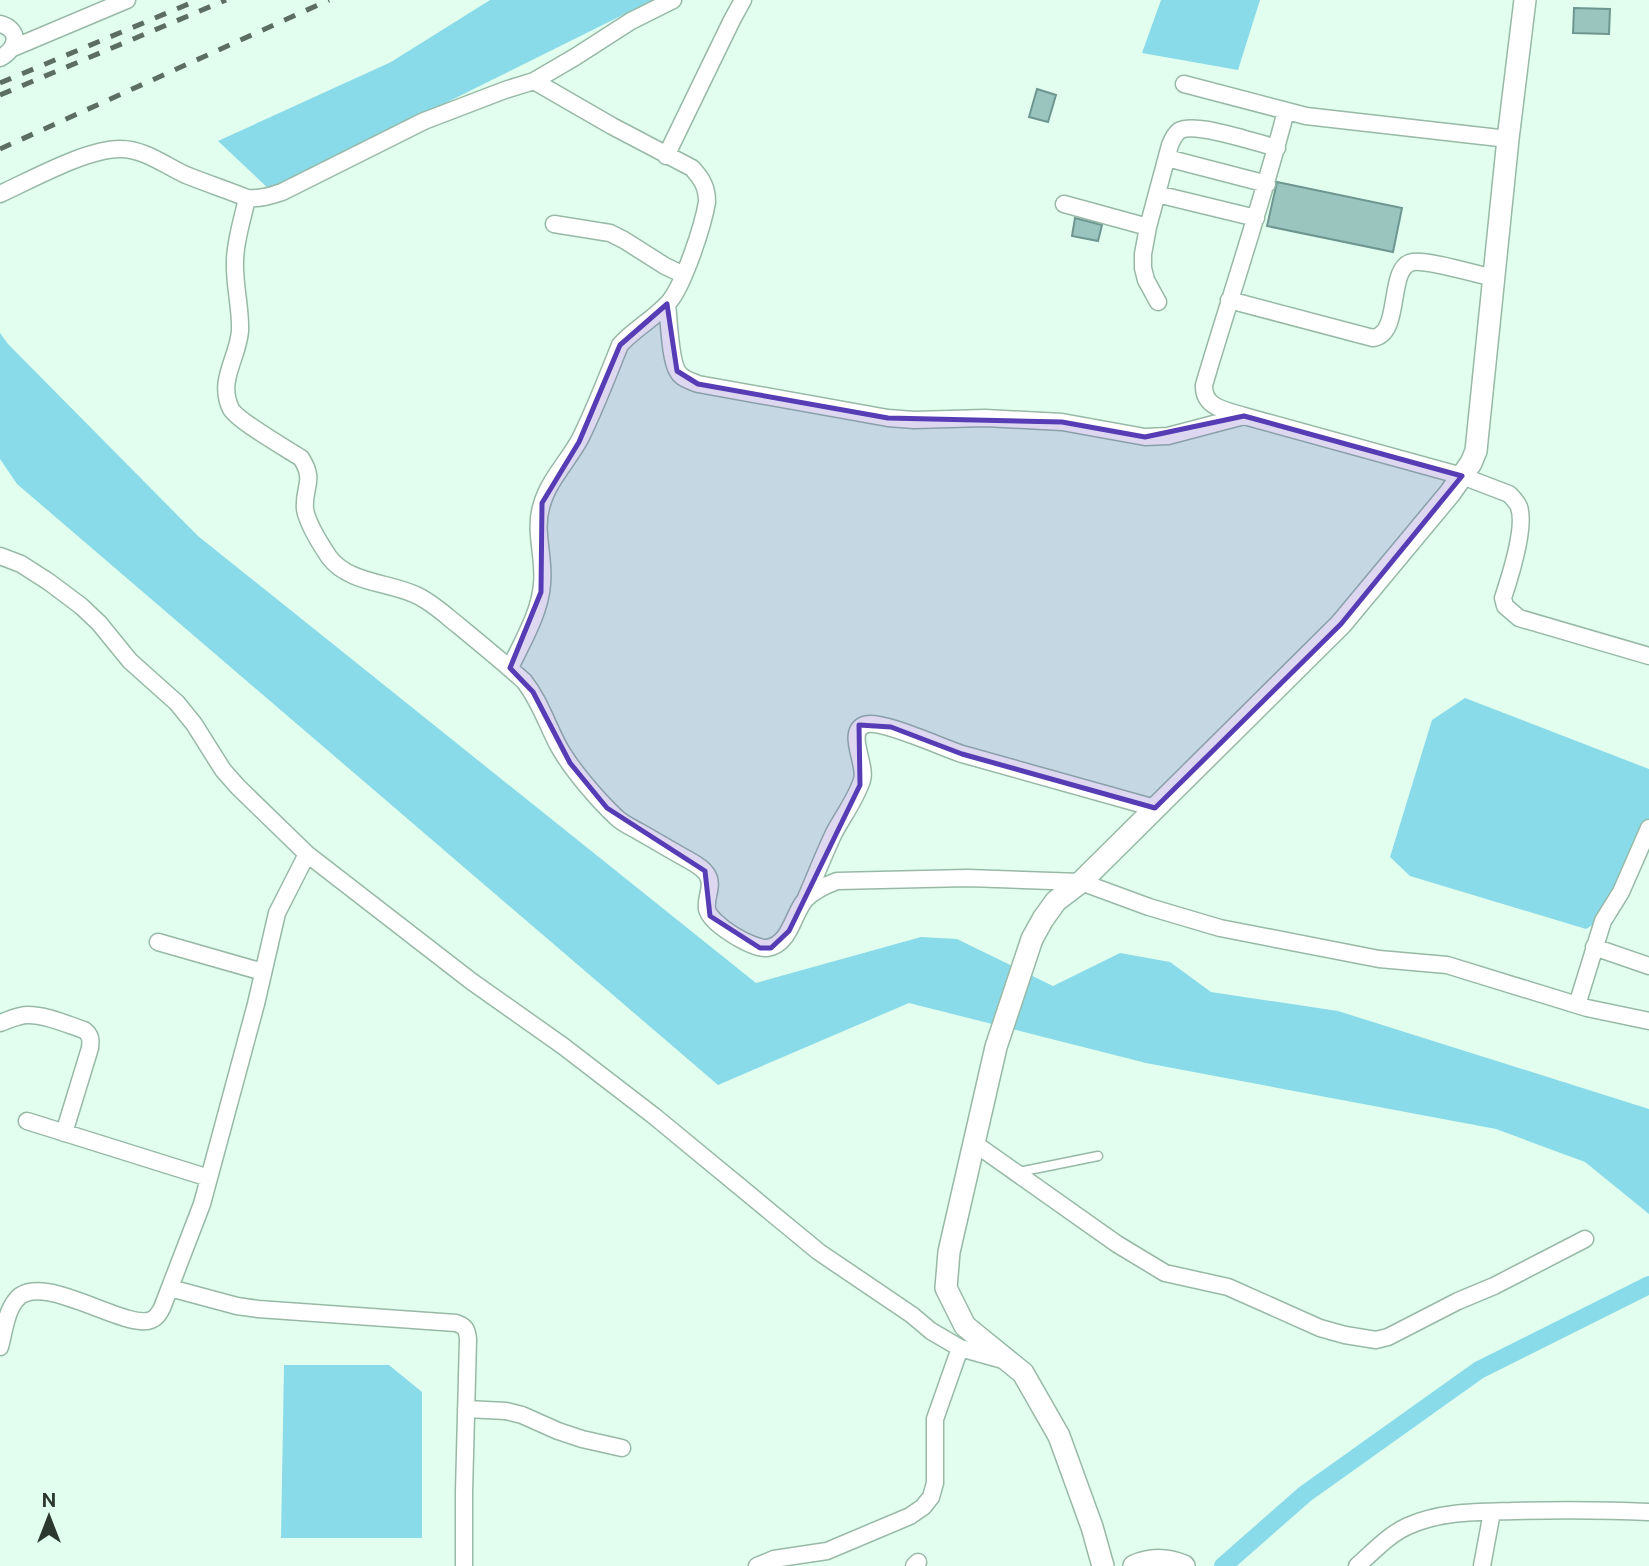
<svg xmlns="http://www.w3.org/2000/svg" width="1649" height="1566" font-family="'Public Sans',sans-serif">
  <rect width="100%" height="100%" fill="#e2feee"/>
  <!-- water -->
  <path fill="#8adbea" d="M490,0H653L270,190L218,141L391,62Z
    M1161,0H1260L1238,70L1142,53Z
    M0,333L8,344L198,536L756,983L921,937L957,939L1053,986L1120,953L1170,962L1211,992L1338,1011L1649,1109V1214L1585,1162L1496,1129L1146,1063L909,1003L718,1085L17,484L0,459Z
    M1465,698L1649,769V837L1622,906L1586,929L1410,876L1390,857L1432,720Z
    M284,1365H389L422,1392V1538H281Z"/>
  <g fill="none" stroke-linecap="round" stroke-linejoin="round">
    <!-- canal -->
    <path stroke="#8adbea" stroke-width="18" d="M1223,1566L1305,1494L1479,1370L1649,1285"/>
  </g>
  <!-- building -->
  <path fill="#9ac5be" stroke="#6d9691" stroke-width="2" d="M1574,8L1610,9L1609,34L1573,33Z
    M1037,89L1056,95L1048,122L1029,117Z
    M1277,182L1402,208L1393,252L1267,226Z
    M1075,218L1102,225L1098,241L1072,236Z"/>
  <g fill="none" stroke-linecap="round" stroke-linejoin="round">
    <!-- service casing -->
    <g stroke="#97b9a6" stroke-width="11">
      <path id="service" d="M1019,1172L1098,1156"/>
    </g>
    <!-- minor casing -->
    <g stroke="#97b9a6" stroke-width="19">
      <path id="minor" d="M0,24C22,30 17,49 0,58
        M13,48L127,0
        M1184,84L1306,116L1508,139
        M1286,111C1262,203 1231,294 1204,385C1203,408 1226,410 1244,416L1462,476L1509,494C1513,498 1517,502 1519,507C1526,527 1510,577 1503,598L1505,606L1519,618L1649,656
        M666,156L732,20L743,0
        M1167,158L1267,184
        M0,194C31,180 88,148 121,149C144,149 166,166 186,175C206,183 227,190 247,198C260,199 270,196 282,192L424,121L505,90L534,81L575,57L631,21L673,0
        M1157,194L1256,218
        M247,198C243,218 235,241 235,261C234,285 241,308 240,331C238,358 217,381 231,409C238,421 287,449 301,458C316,481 303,487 305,509C307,523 321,545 329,557C348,583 388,582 416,595C432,602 445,615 459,626C481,644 503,662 524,681C540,701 547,725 559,747C572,770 597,799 616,817C622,823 631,827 638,831C654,840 669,849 685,858C692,862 701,866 706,873C715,885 705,896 707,909C710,924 752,949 767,948C790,945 793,914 805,900C814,890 826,885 837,881L968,878L1081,882L1149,907L1220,928L1379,959L1447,965L1587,1008L1649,1021
        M1064,204L1148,227
        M554,224L610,233L624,240L665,266L684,275
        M1229,300L1373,338C1403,334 1386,266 1413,262C1429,260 1475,274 1494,278
        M1158,302L1146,280L1143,268V254L1148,227L1170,145C1172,140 1174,135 1179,131C1194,121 1257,143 1277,148
        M667,304C669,320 670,361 678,372C682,379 691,381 698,384L888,418L914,420L985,418L1062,422L1145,437L1168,436L1244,416
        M0,556L21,564L49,582L81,606L99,623L130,661L177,703L194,724L223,770L238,787L307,854L471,981L563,1046L654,1116L819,1252L912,1315L931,1331L960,1348L1003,1360
        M510,668C522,642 540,613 542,584C545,557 533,530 542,504C549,480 568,461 580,439C595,409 607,377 620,345C634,329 654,319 669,302C684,284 703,226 707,202C707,187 702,179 692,168L612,126L534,81
        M806,898C815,877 824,854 834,833C843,816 856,799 862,780C867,765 846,733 864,725C879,718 943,748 962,754L1155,808
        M158,942L263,972
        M1594,947L1649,966
        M1577,1005L1603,921L1621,892L1649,828
        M0,1023C9,1020 18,1015 28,1015C46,1015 66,1024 84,1030C91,1035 91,1040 90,1048L64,1133
        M27,1121L209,1178
        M974,1143L1117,1244L1165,1273L1228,1287L1320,1328L1345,1335L1376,1340L1388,1337L1458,1301L1494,1286L1585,1239
        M170,1288L237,1306L258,1309L456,1323C465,1326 467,1329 468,1339L464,1492V1566
        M0,1347C4,1332 6,1312 16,1300C39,1269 126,1331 151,1320C157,1318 159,1313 162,1308L202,1204L256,1004L277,913L307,854
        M466,1409L506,1411L522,1415L558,1431L582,1439L622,1448
        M757,1566L774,1559L827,1551L910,1516L923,1507L931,1497L935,1483V1419L960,1348
        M914,1566L918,1562
        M1357,1566C1373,1552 1388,1535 1408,1526C1441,1511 1479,1512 1514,1511C1559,1510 1604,1510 1649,1512
        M1482,1566L1492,1512"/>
    </g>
    <!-- secondary casing -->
    <g stroke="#97b9a6" stroke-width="24">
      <path id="secondary" d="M1103,1566L1092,1527L1059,1436L1023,1373L965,1326L946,1288L949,1252L996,1047L1032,939L1043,919L1056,901L1081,882L1341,624L1450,493L1471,463L1476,451L1508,139L1525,0
        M1134,1566C1151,1558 1167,1559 1184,1566"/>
    </g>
    <!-- service -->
    <use href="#service" stroke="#fff" stroke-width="8"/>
    <!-- minor -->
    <use href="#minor" stroke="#fff" stroke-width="16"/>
    <!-- secondary -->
    <use href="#secondary" stroke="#fff" stroke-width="21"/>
    <!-- rail -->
    <path stroke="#5c6e64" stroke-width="5" stroke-dasharray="12 12" stroke-linecap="butt" d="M0,83L198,0
      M0,95L226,0
      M0,149L329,0"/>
  </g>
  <!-- marked area -->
  <path fill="#573db5" fill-opacity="0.2" stroke="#573db5" stroke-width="5" stroke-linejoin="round" d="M667,304L677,371L698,384L888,418L1062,422L1145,437L1244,416L1462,476L1341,624L1155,808L962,754L891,727L859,725L860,785L789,931L771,948H760L710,916L705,871L607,808L570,763L533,692L510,668L541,592L542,503L579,442L620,345Z"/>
  <!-- north arrow -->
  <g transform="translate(49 1517)" stroke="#e2feee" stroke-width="5" paint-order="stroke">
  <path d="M0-5L12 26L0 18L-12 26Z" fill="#2a3830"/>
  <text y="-10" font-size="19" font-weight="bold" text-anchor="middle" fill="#2a3830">N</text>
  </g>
</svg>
